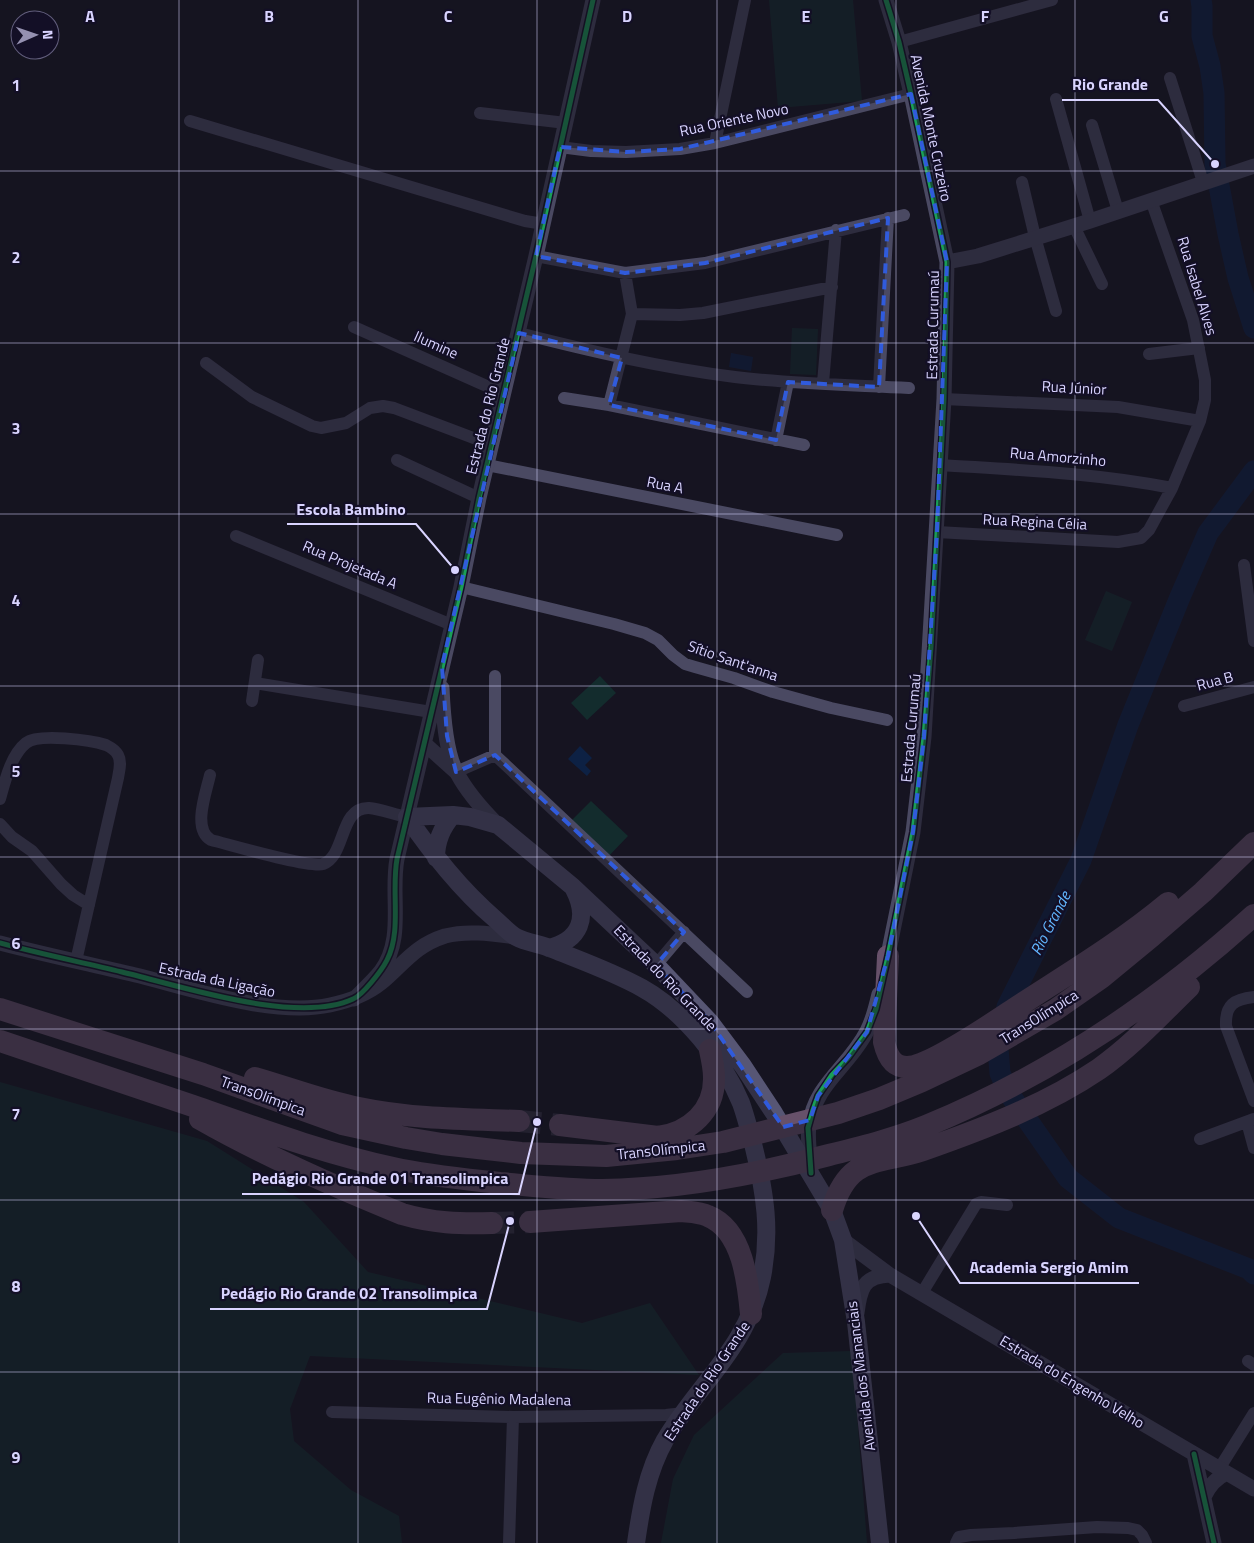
<svg xmlns="http://www.w3.org/2000/svg" width="1254" height="1543" font-family="'Titillium Web',sans-serif">
  <rect width="100%" height="100%" fill="#161421"/>
  <!-- green -->
  <path fill="#132c2d" d="M769,0H853L862,101L778,108Z
    M792,328L818,329L816,375L790,374Z
    M1106,591L1132,602L1112,651L1085,640Z
    M600,676L616,693L587,720L571,703Z
    M591,801L628,836L607,858L570,822Z
    M0,1082L207,1141L304,1202L368,1272L582,1323L650,1303L699,1375L310,1356L290,1409L294,1441L351,1490L399,1516L402,1543H0Z
    M852,1351L867,1543H661L673,1479L694,1435L783,1353Z"/>
  <!-- water -->
  <path fill="#0d2144" d="M731,353L753,357L751,371L729,367Z
    M580,746L592,758L585,765L591,771L587,776L568,759Z"/>
  <g fill="none" stroke-linecap="round" stroke-linejoin="round">
    <!-- river -->
    <path stroke="#0d2144" stroke-width="21" d="M1201,0L1202,6V36L1210,66L1214,93L1215,164L1228,234L1238,278L1254,328
      M1254,471L1208,533L1180,597L1128,725L1081,860L1007,1007L1002,1027L998,1049L1000,1073L1008,1092L1068,1178L1119,1218L1249,1269L1254,1274"/>
    <!-- motorway-tunnel -->
    <path stroke="#333142" stroke-width="22" stroke-dasharray="22 11" stroke-linecap="butt" d="M519,1121L560,1125
      M492,1223L530,1222"/>
    <!-- minor -->
    <path stroke="#4a4962" stroke-width="12" d="M899,42L1052,0
      M1170,78L1203,182
      M1056,99L1090,221
      M480,113L566,123
      M190,121L525,221L544,224
      M1092,125L1118,211
      M715,143L745,0
      M560,147L591,151L626,152L680,149L715,143L911,94
      M1022,182L1035,237L1056,311
      M1074,226L1102,284
      M536,256L625,273L705,263L904,215
      M632,314L680,315L703,313L832,287
      M354,327L491,388L505,391
      M519,333C590,351 662,368 735,377C792,384 851,385 909,388
      M1149,354L1199,348
      M206,363L252,397L312,426L321,428L346,423L370,408L383,406L394,408L492,445
      M823,383L836,230
      M879,387L888,218
      M564,398L609,405L804,445
      M944,399L1118,407L1200,421
      M609,405L632,314L625,273
      M776,440L788,382
      M397,460L479,498
      M487,465L837,535
      M941,465C1018,470 1096,473 1172,488
      M937,532L1118,542L1141,538L1149,530L1172,488L1200,421L1205,400V380L1193,320L1151,200
      M236,536L452,625
      M1244,565L1254,641
      M461,587L614,624L645,633L658,640L673,655L685,664L695,667L734,678L773,692L831,708L887,720
      M495,676V755L747,992
      M255,683L431,712
      M252,701L258,660
      M1184,706L1254,687
      M456,772L495,755
      M210,775C206,793 192,829 211,840C231,845 309,868 323,864C346,856 339,807 369,808C381,809 395,815 407,817
      M0,799C5,781 11,755 26,743C38,733 91,740 106,745C110,747 116,751 118,755C122,762 119,771 118,778L76,961
      M0,824L12,837L32,851L61,884L73,895L89,905
      M656,965L684,932
      M1254,997C1234,999 1225,1005 1226,1026L1254,1101
      M1247,1122L1254,1148
      M1200,1139L1254,1119
      M922,1293L976,1204L981,1202L1007,1205
      M1248,1361L1254,1365
      M332,1412L513,1417L666,1415L684,1413
      M1219,1469L1254,1413
      M509,1543L513,1417
      M956,1543L959,1537L971,1535L1014,1533L1097,1527L1128,1528L1137,1530L1142,1535L1146,1543"/>
    <!-- tertiary -->
    <path stroke="#4a4962" stroke-width="15" d="M886,0L899,42L911,94L947,262L944,399L924,737L913,832L886,965
      M947,262L978,256L1090,221L1254,166
      M442,688C443,711 445,752 457,773C467,792 483,810 498,825
      M425,744L456,772
      M0,943C46,955 94,965 140,976C194,990 276,1017 330,1005C349,1001 366,995 381,983C404,964 414,946 445,936C468,930 493,934 516,937
      M354,999C363,990 373,981 381,971C405,938 390,896 397,859L461,587L479,498L536,256L593,0
      M811,1169C810,1157 807,1137 809,1126C815,1083 849,1067 867,1031C873,1020 876,1007 879,994
      M843,1240L890,1275L1254,1489
      M857,1313C860,1289 863,1276 890,1275
      M1194,1454L1214,1543
      M1204,1497C1209,1486 1216,1478 1227,1473"/>
    <!-- secondary -->
    <path stroke="#575674" stroke-width="18" d="M407,817L453,815L470,817L498,825L573,887L656,965L710,1022L743,1066L774,1113L832,1210L843,1240L856,1322L880,1543
      M407,817C433,854 460,889 495,919C502,925 509,933 516,937C527,943 541,944 552,949C582,961 613,972 642,988C682,1010 724,1061 741,1103C746,1117 750,1133 754,1148C765,1193 771,1231 762,1277C748,1347 699,1383 665,1440C647,1472 641,1508 636,1543
      M436,858C436,841 442,827 453,815
      M549,948C580,940 589,918 574,889"/>
    <!-- motorway -->
    <path stroke="#67516a" stroke-width="22" d="M888,956L884,1042C887,1055 892,1067 907,1067C929,1067 994,1022 1014,1009C1066,975 1120,943 1168,903
      M0,1009L203,1074L342,1124L406,1138L442,1144L521,1153L606,1156L677,1149L723,1142L838,1113L879,1099L922,1081L979,1054L1055,1010L1101,978L1152,936L1203,892L1254,843
      M0,1041C64,1063 129,1084 193,1106C259,1129 324,1153 393,1168C429,1176 464,1179 500,1183C534,1186 568,1190 602,1190C679,1189 754,1175 829,1155C861,1147 894,1139 926,1126C1048,1076 1157,1003 1254,915
      M255,1078C290,1088 323,1101 359,1108C411,1119 466,1119 519,1121
      M200,1119C265,1156 333,1186 402,1214C433,1223 459,1224 492,1223
      M560,1125L658,1137C689,1133 715,1111 714,1077C714,1068 712,1059 710,1050
      M832,1210C849,1154 878,1165 923,1150C983,1129 1046,1105 1099,1069C1132,1046 1160,1015 1189,987
      M530,1222L681,1211C691,1212 700,1212 708,1216C743,1230 748,1282 751,1314"/>
    <!-- cycleway casing -->
    <g stroke="#130f26" stroke-width="8">
      <path id="cycleway" d="M0,943C40,954 81,962 122,972C181,986 297,1025 353,999C363,995 382,970 387,960C402,931 391,891 397,859L461,587L479,498L536,256L593,0
        M811,1173L808,1128L813,1110L818,1096L832,1075L848,1058L867,1032L876,1009L888,956L913,832L924,737L931,647L944,399L947,262L911,94L899,42L886,0
        M1194,1454L1214,1543"/>
    </g>
    <!-- cycleway -->
    <use href="#cycleway" stroke="#1a9f57" stroke-width="5"/>
  </g>
  <!-- marked area -->
  <path d="M0 0H1254V1543H0ZM911,94L947,262L937,532L924,737L913,832L888,956L867,1032L818,1096L810,1120L783,1127L710,1022L656,965L684,932L495,755L456,772L447,736L442,666L519,333L622,358L609,405L776,440L788,382L879,387L888,218L705,263L625,273L536,256L560,147L626,152L680,149Z" fill="#161421" fill-opacity=".55" fill-rule="evenodd"/>
  <path fill="none" stroke="#305bdc" stroke-width="4" stroke-dasharray="10 6" stroke-linejoin="round" d="M911,94L947,262L937,532L924,737L913,832L888,956L867,1032L818,1096L810,1120L783,1127L710,1022L656,965L684,932L495,755L456,772L447,736L442,666L519,333L622,358L609,405L776,440L788,382L879,387L888,218L705,263L625,273L536,256L560,147L626,152L680,149Z"/>
  <!-- grid -->
  <path fill="none" stroke="#d9d4ff" stroke-width="1" stroke-opacity="0.55" d="M179,0V1543M358,0V1543M537,0V1543M717,0V1543M896,0V1543M1075,0V1543M0,171H1254M0,343H1254M0,514H1254M0,686H1254M0,857H1254M0,1029H1254M0,1200H1254M0,1372H1254"/>
  <g text-anchor="middle" stroke-width="4.5" stroke-linejoin="round" paint-order="stroke">
    <!-- street labels -->
    <g font-size="15" fill="#d9d4ff" stroke="#130f26">
      <text transform="translate(734 120) rotate(-12)" y="5">Rua Oriente Novo</text>
      <text transform="translate(931 128) rotate(78)" y="5">Avenida Monte Cruzeiro</text>
      <text transform="translate(1197 286) rotate(73)" y="5">Rua Isabel Alves</text>
      <text transform="translate(933 325) rotate(-89)" y="5">Estrada Curumaú</text>
      <text transform="translate(436 345) rotate(24)" y="5">Ilumine</text>
      <text transform="translate(1074 388) rotate(3)" y="5">Rua Júnior</text>
      <text transform="translate(488 406) rotate(-76)" y="5">Estrada do Rio Grande</text>
      <text transform="translate(1058 457) rotate(5)" y="5">Rua Amorzinho</text>
      <text transform="translate(665 485) rotate(11)" y="5">Rua A</text>
      <text transform="translate(1035 522) rotate(3)" y="5">Rua Regina Célia</text>
      <text transform="translate(350 565) rotate(23)" y="5">Rua Projetada A</text>
      <text transform="translate(733 661) rotate(19)" y="5">Sítio Sant'anna</text>
      <text transform="translate(1215 681) rotate(-15)" y="5">Rua B</text>
      <text transform="translate(911 728) rotate(-85)" y="5">Estrada Curumaú</text>
      <text transform="translate(665 978) rotate(46)" y="5">Estrada do Rio Grande</text>
      <text transform="translate(217 980) rotate(12)" y="5">Estrada da Ligação</text>
      <text transform="translate(1039 1017) rotate(-32)" y="5">TransOlímpica</text>
      <text transform="translate(263 1096) rotate(20)" y="5">TransOlímpica</text>
      <text transform="translate(661 1150) rotate(-6)" y="5">TransOlímpica</text>
      <text transform="translate(861 1376) rotate(-97)" y="5">Avenida dos Mananciais</text>
      <text transform="translate(707 1381) rotate(-56)" y="5">Estrada do Rio Grande</text>
      <text transform="translate(1072 1382) rotate(31)" y="5">Estrada do Engenho Velho</text>
      <text transform="translate(499 1399) rotate(1)" y="5">Rua Eugênio Madalena</text>
    </g>
    <!-- water labels -->
    <g font-size="16" font-style="italic" fill="#62b6ff" stroke="#130f26">
      <text transform="translate(1050 923) rotate(-63)" y="6">Rio Grande</text>
    </g>
  </g>
  <g font-size="16" text-anchor="middle" font-weight="bold" fill="#d9d4ff" stroke="#130f26" stroke-width="4.5" stroke-linejoin="round" paint-order="stroke">
    <text x="90" y="22">A</text>
    <text x="269" y="22">B</text>
    <text x="448" y="22">C</text>
    <text x="627" y="22">D</text>
    <text x="806" y="22">E</text>
    <text x="985" y="22">F</text>
    <text x="1164" y="22">G</text>
    <text x="16" y="91">1</text>
    <text x="16" y="263">2</text>
    <text x="16" y="434">3</text>
    <text x="16" y="606">4</text>
    <text x="16" y="777">5</text>
    <text x="16" y="949">6</text>
    <text x="16" y="1120">7</text>
    <text x="16" y="1292">8</text>
    <text x="16" y="1463">9</text>
  </g>
  <!-- callouts -->
  <path fill="none" stroke="#d9d4ff" stroke-width="2" d="M1215 164L1158 100H1062M455 570L416 524H287M537 1122L519 1194H242M916 1216L960 1283H1139M510 1221L487 1309H210"/>
  <g fill="#d9d4ff" stroke="#130f26" stroke-width="2">
    <circle cx="1215" cy="164" r="5"/>
    <circle cx="455" cy="570" r="5"/>
    <circle cx="537" cy="1122" r="5"/>
    <circle cx="916" cy="1216" r="5"/>
    <circle cx="510" cy="1221" r="5"/>
  </g>
  <g font-size="16" text-anchor="middle" font-weight="bold" fill="#d9d4ff" stroke="#130f26" stroke-width="4.5" stroke-linejoin="round" paint-order="stroke">
    <text x="1110" y="90">Rio Grande</text>
    <text x="351" y="515">Escola Bambino</text>
    <text x="380" y="1184">Pedágio Rio Grande 01 Transolimpica</text>
    <text x="1049" y="1273">Academia Sergio Amim</text>
    <text x="349" y="1299">Pedágio Rio Grande 02 Transolimpica</text>
  </g>
  <!-- north arrow -->
  <g transform="translate(35 35) rotate(88)"><circle r="24" fill="#130f26" stroke="#625e7d"/>
  <path d="M0-4L9 19L0 12L-9 19Z" fill="#9591b1"/>
  <text y="-8" font-size="14" font-weight="bold" text-anchor="middle" fill="#d9d4ff">N</text>
  </g>
</svg>
